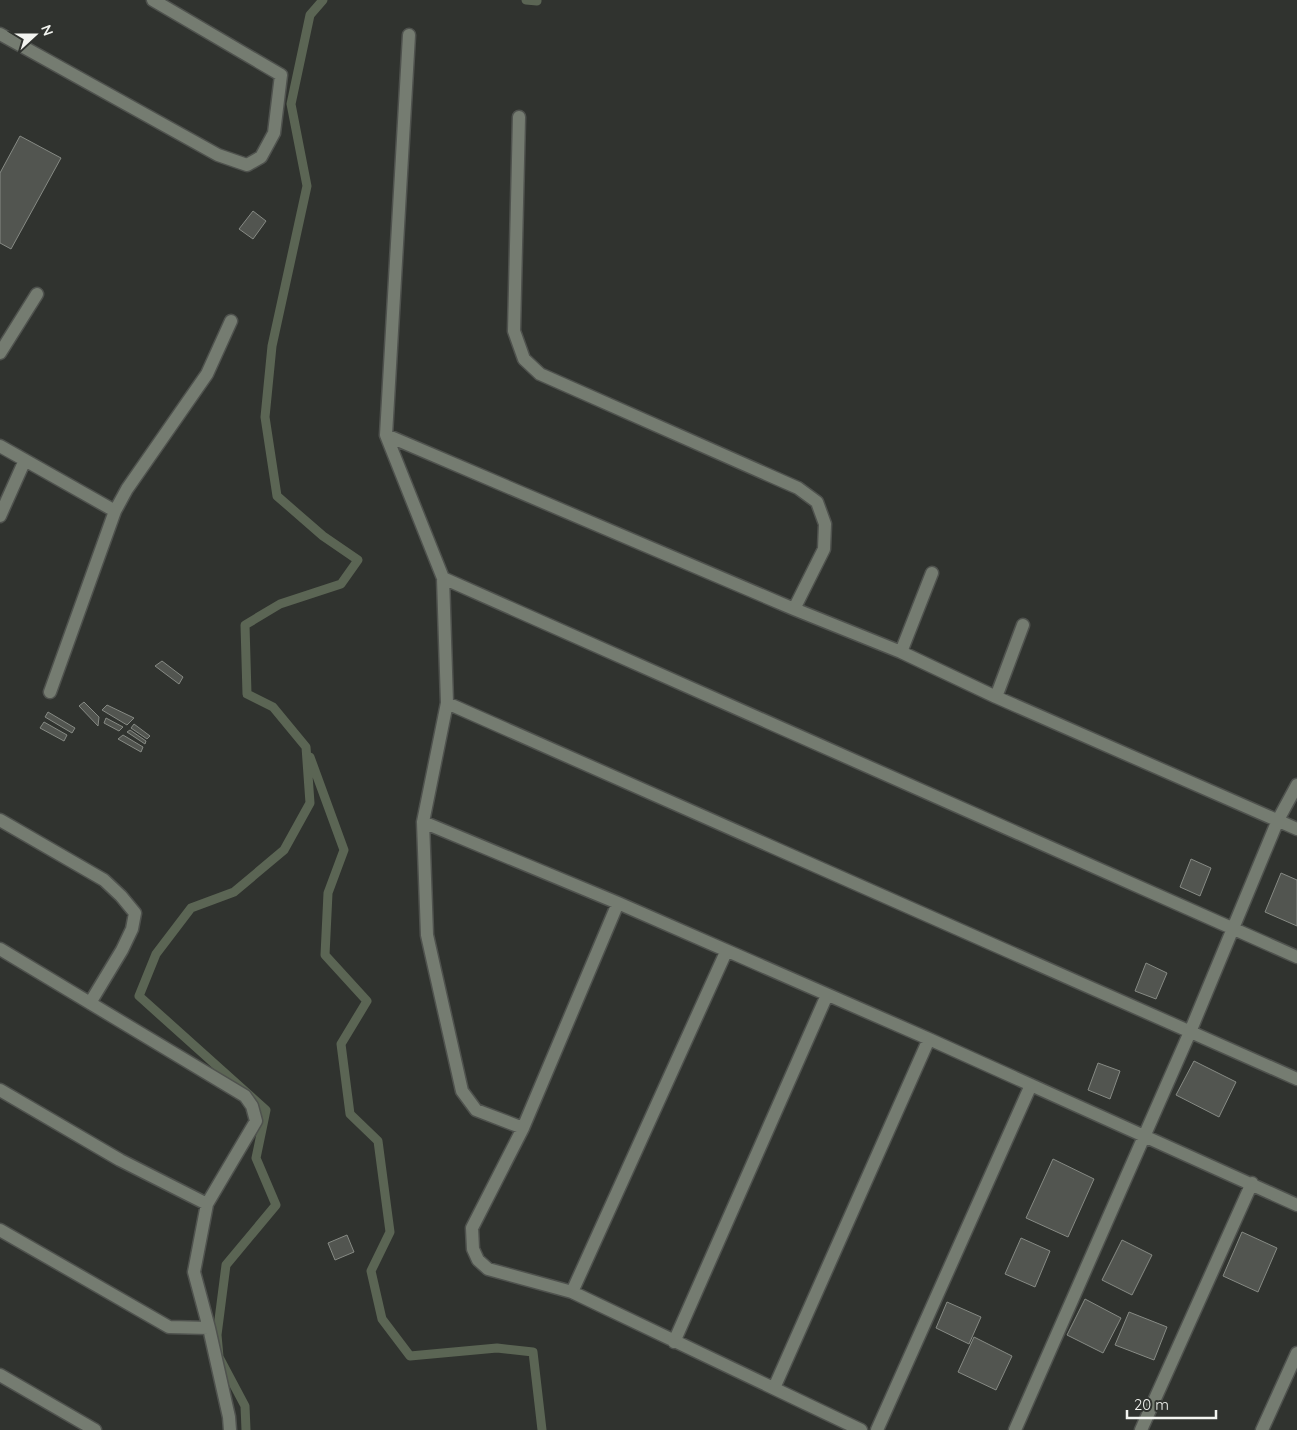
<svg xmlns="http://www.w3.org/2000/svg" width="1297" height="1430" font-family="Quicksand,sans-serif">
  <rect width="100%" height="100%" fill="#30332f"/>
  <g fill="none" stroke-linecap="round" stroke-linejoin="round">
    <!-- stream -->
    <path stroke="#5b6554" stroke-width="9" d="M526,0L537,1V0
      M310,757L344,850L328,893L325,955L367,1001L341,1044L350,1114L378,1141L390,1232L371,1271L382,1319L410,1356L497,1348L533,1352L542,1430
      M246,1430L245,1406L219,1357L217,1335L226,1265L276,1205L256,1158L266,1110L139,996L156,954L191,908L234,892L284,850L310,803L306,747L273,707L247,694L245,625L280,604L341,584L358,560L323,536L277,496L265,417L272,346L307,186L291,104L310,15L323,0"/>
  </g>
  <!-- building -->
  <path fill="#525550" stroke="#868a84" d="M20,136L61,158L11,249L0,243V173Z
    M253,211L266,221L253,239L239,229Z
    M162,661L183,677L179,684L155,666Z
    M84,702L99,717L98,726L79,706Z
    M107,705L134,718L127,725L102,710Z
    M48,712L75,728L72,733L45,717Z
    M106,718L123,727L119,731L104,723Z
    M44,722L67,735L64,741L40,728Z
    M134,724L150,736L147,739L131,728Z
    M130,730L146,741L145,744L127,732Z
    M123,735L143,747L141,752L118,739Z
    M1191,859L1211,868L1200,896L1180,887Z
    M1281,873L1297,880V926L1265,912Z
    M1146,963L1167,973L1156,999L1135,991Z
    M1194,1061L1236,1082L1219,1117L1176,1095Z
    M1098,1063L1120,1071L1110,1099L1088,1090Z
    M1053,1159L1094,1179L1068,1237L1026,1218Z
    M1242,1232L1277,1248L1258,1292L1223,1276Z
    M347,1235L354,1252L335,1260L328,1243Z
    M1021,1238L1050,1251L1035,1287L1005,1274Z
    M1122,1240L1152,1255L1132,1295L1102,1280Z
    M1085,1299L1121,1318L1103,1353L1067,1335Z
    M947,1302L981,1317L969,1344L936,1328Z
    M1129,1312L1167,1327L1154,1360L1115,1345Z
    M974,1337L1012,1356L996,1390L958,1372Z"/>
  <g fill="none" stroke-linecap="round" stroke-linejoin="round">
    <!-- minor casing -->
    <g stroke="#4f524e" stroke-width="15">
      <path id="minor" d="M0,34L218,155L247,165L261,157L274,133L281,75L153,0
        M409,35L386,435L443,578L447,703L423,822L427,935L462,1091L476,1110L523,1128
        M519,117L514,331L524,359L540,374L798,488L817,502L825,524L824,549L794,609
        M0,353L37,294
        M386,435L794,609L901,652L996,697L1297,829
        M0,446L115,511
        M0,516L25,460
        M443,578L1297,957
        M901,652L932,573
        M50,692L115,511L127,489L207,374L231,321
        M996,697L1023,625
        M447,703L1297,1079
        M0,820L104,880L121,896L135,913L132,929L122,950L90,1003
        M423,822L618,903L929,1039L1297,1205
        M618,903L523,1128L472,1228L473,1249L478,1260L488,1269L572,1292L861,1430
        M0,949L245,1096L252,1106L256,1121L207,1204L194,1272L209,1328L229,1417L230,1430
        M0,1090L120,1160L207,1204
        M0,1230L169,1327L209,1328
        M572,1292L726,952
        M674,1342L827,995
        M0,1375L95,1430
        M774,1388L929,1039
        M877,1430L1031,1085
        M1015,1430L1190,1032L1278,820L1297,785
        M1141,1430L1252,1183
        M1262,1430L1297,1353"/>
    </g>
    <!-- minor -->
    <use href="#minor" stroke="#757c71" stroke-width="12"/>
  </g>
  <!-- north arrow -->
  <g transform="translate(35 35) rotate(69)" stroke="#30332f" stroke-width="4" paint-order="stroke">
  <path d="M0-4L9 19L0 12L-9 19Z" fill="#f3f5f1"/>
  <text y="-8" font-size="14" font-weight="bold" text-anchor="middle" fill="#f3f5f1">N</text>
  </g>
  <!-- scale -->
  <path d="M1127 1410v8h89v-8" fill="none" stroke="#f3f5f1" stroke-width="2.5"/>
  <text x="1134" y="1410" font-size="15" fill="#f3f5f1" stroke="#30332f" stroke-width="4" paint-order="stroke">20 m</text>
</svg>
